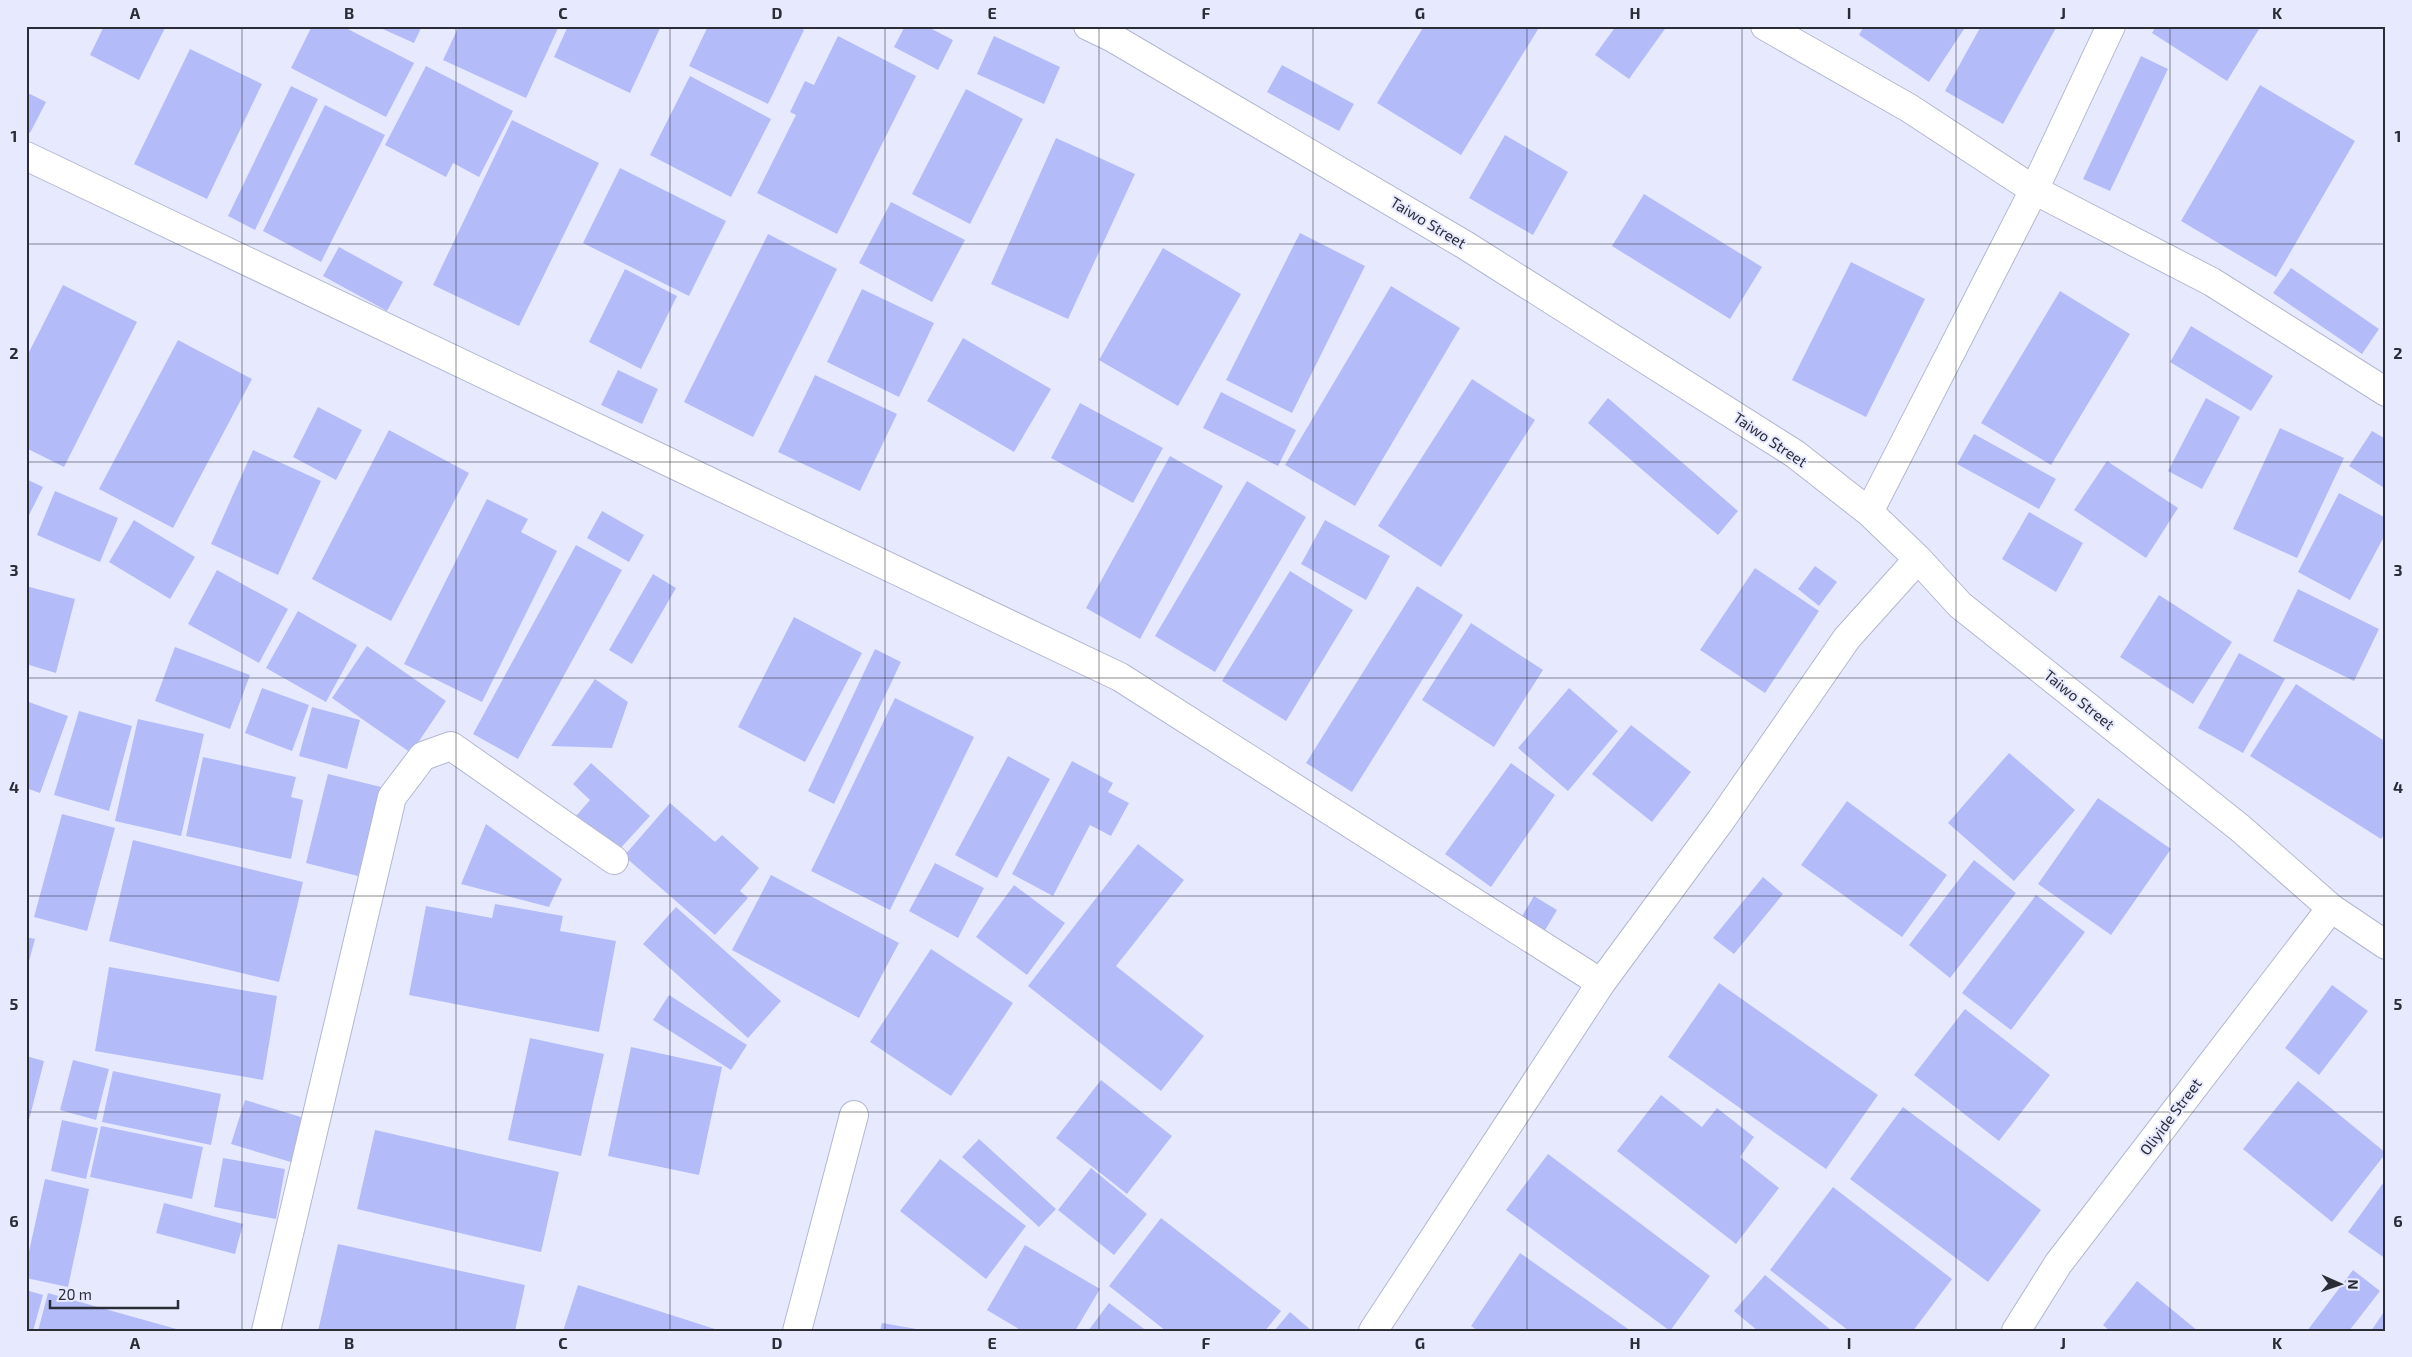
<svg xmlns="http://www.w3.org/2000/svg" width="2412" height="1357" font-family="'Exo 2',sans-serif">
  <rect width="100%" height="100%" fill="#e7eaff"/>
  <!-- building -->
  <path fill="#b3bcf9" d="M104,26H166L139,80L90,55Z
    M312,26H342L414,63L386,117L291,68Z
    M376,26H422L414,43Z
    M459,26H559L526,98L443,60Z
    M568,26H661L630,93L554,57Z
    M708,26H796L804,30L768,104L689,66Z
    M905,26H926L953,40L938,70L894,47Z
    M1424,26H1540L1461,155L1377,103Z
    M1616,26H1667L1629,79L1595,55Z
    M1864,26H1966L1929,82L1859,35Z
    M1981,26H2057L2003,124L1945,91Z
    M2156,26H2261L2227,81L2152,33Z
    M838,36L916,76L837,234L757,193L796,115L790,112L805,81L814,85Z
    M994,36L1060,67L1044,104L977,74Z
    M190,49L262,84L207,199L134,164Z
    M2141,56L2168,69L2110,191L2083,179Z
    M1282,65L1354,104L1339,131L1267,92Z
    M426,66L513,111L479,177L453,163L446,177L385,145Z
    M690,76L771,119L731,197L650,155Z
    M2260,85L2355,141L2276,277L2181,221Z
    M291,86L318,99L255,230L228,216Z
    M966,89L1023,119L970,224L912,194Z
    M26,92L46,102L30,133L26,131Z
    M325,105L385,135L321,262L263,231Z
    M512,120L599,163L519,326L433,285Z
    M1505,135L1568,172L1533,235L1469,198Z
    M1056,138L1135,174L1068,319L991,284Z
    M620,168L726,221L689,296L583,243Z
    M1644,194L1762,267L1730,319L1612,246Z
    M891,202L965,240L932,302L859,263Z
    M1300,233L1365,266L1292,413L1226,380Z
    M768,234L837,269L753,437L684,402Z
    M339,247L403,282L387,311L323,276Z
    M1163,248L1241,294L1178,406L1099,360Z
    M1851,262L1925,299L1866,417L1792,380Z
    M2291,268L2379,329L2362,354L2273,293Z
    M625,269L677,296L641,369L589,342Z
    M63,285L137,322L64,467L26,448V358Z
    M1391,286L1460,328L1355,506L1285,465Z
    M862,289L934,323L899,397L827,362Z
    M2060,291L2130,334L2051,465L1981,423Z
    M2191,326L2273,376L2251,411L2170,362Z
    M963,338L1051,389L1014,452L927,401Z
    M178,340L252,379L173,528L99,489Z
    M618,370L658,389L642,424L601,405Z
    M815,375L897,414L860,491L778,452Z
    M1472,379L1535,420L1441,567L1378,526Z
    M1221,392L1296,430L1278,466L1203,428Z
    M1608,398L1738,511L1718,535L1588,423Z
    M2206,398L2240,417L2202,489L2168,471Z
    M1080,403L1163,448L1133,503L1051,458Z
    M318,407L362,430L336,480L293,457Z
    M2280,428L2344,458L2297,558L2233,529Z
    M389,430L469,473L391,621L312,579Z
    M2372,431L2386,439V489L2349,466Z
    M1974,434L2056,479L2039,509L1957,464Z
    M253,450L321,481L278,575L211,544Z
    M1170,456L1223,486L1140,639L1086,608Z
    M2107,461L2178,508L2146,558L2074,510Z
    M26,479L43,487L26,521Z
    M1247,481L1306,517L1215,672L1155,636Z
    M55,491L118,518L100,562L37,535Z
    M2339,493L2386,518V533L2350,600L2298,572Z
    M487,499L528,519L521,532L557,551L482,702L404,664Z
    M602,511L644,535L629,562L587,538Z
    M2029,512L2083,543L2056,592L2002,559Z
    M134,520L195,557L170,599L109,562Z
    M1325,520L1390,556L1366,600L1301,564Z
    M576,545L622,570L518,759L473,734Z
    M1815,566L1837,582L1819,606L1798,589Z
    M1755,568L1819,611L1765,693L1700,650Z
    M217,570L288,609L259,663L188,624Z
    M1290,571L1353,610L1286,721L1222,681Z
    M653,574L676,588L632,664L609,650Z
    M26,586L75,599L56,673L26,664Z
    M1417,586L1463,615L1352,792L1306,763Z
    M2298,589L2379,629L2354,681L2273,641Z
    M2159,595L2232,642L2193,704L2120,657Z
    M298,611L357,645L326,702L266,668Z
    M794,617L862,653L805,762L738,727Z
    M1471,623L1543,670L1494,747L1422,700Z
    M367,646L446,701L411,753L332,698Z
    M175,647L250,675L230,729L155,701Z
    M875,649L901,662L834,804L808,791Z
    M2239,653L2285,679L2243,753L2198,728Z
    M595,679L628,702L612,748L551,746Z
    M2296,684L2386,742V832L2381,839L2250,756Z
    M262,688L309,705L292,751L245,733Z
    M1569,688L1618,731L1568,791L1518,748Z
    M895,698L974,737L890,910L811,871Z
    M26,701L68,716L40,793L26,788Z
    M312,707L360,720L347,769L299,756Z
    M79,711L132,726L109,811L54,795Z
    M138,719L204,734L181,836L115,821Z
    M1631,725L1691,772L1652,822L1592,774Z
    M2009,753L2075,810L2014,881L1948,823Z
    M1008,756L1050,779L997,878L955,855Z
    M203,757L296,777L291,797L303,800L291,859L186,836Z
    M1072,761L1113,783L1108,792L1129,803L1111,836L1090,825L1053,896L1012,874Z
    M591,763L650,816L617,852L576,816L590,800L573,784Z
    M1511,763L1555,795L1491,887L1445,854Z
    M328,774L381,787L358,876L306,863Z
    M2098,798L2171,849L2111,935L2038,884Z
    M1847,801L1947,875L1902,937L1801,865Z
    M670,803L715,842L722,835L759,868L740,891L748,898L715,935L624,856Z
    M62,814L115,828L87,931L34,917Z
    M486,824L562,879L549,907L461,884Z
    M133,840L303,882L279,982L109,941Z
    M1138,844L1184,880L1116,966L1204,1036L1161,1091L1028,986Z
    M1974,860L2016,893L1950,978L1909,945Z
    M935,863L984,888L958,938L909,911Z
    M771,875L899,943L859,1018L732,950Z
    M1763,877L1783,894L1734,954L1713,938Z
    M1014,885L1065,923L1027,975L976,937Z
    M2036,895L2085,932L2011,1030L1962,993Z
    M1534,896L1557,910L1544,932L1521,918Z
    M495,904L563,916L560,931L616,941L599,1032L409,995L426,906L492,918Z
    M676,907L781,1001L748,1038L643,944Z
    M26,937L35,939L27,969H26Z
    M931,949L1013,1003L951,1096L870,1042Z
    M109,967L277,996L263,1080L95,1051Z
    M1719,983L1878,1095L1826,1169L1668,1057Z
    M2332,985L2368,1011L2319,1075L2285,1048Z
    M669,995L747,1045L731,1070L653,1020Z
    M1965,1009L2050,1075L1999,1141L1914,1075Z
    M530,1038L604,1054L581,1156L508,1140Z
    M631,1047L722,1067L699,1175L608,1156Z
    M26,1056L44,1061L27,1128H26Z
    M73,1060L109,1069L96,1120L60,1110Z
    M113,1071L221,1094L211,1145L102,1122Z
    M1101,1080L1172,1136L1127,1194L1056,1138Z
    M2298,1081L2386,1153L2332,1222L2243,1149Z
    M1661,1095L1702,1127L1717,1108L1754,1137L1740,1157L1779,1188L1736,1244L1617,1151Z
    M245,1100L304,1118L291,1162L231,1144Z
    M1903,1107L2041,1210L1988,1282L1850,1179Z
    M62,1120L98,1128L86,1179L51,1171Z
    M101,1126L203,1147L192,1199L90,1177Z
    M375,1130L559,1172L541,1252L357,1209Z
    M979,1139L1056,1209L1039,1227L962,1157Z
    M1548,1154L1710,1276L1670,1331L1506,1210Z
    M223,1158L285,1169L276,1219L214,1207Z
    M940,1159L1026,1226L986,1279L900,1211Z
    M1091,1168L1147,1214L1114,1255L1058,1210Z
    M45,1179L89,1189L68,1287L26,1278V1265Z
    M2386,1179V1259L2348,1232Z
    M1833,1187L1952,1279L1913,1331H1849L1770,1270Z
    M164,1203L243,1224L235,1254L156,1233Z
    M1161,1218L1281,1311L1265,1331H1166L1109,1286Z
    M338,1244L525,1285L515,1331H318Z
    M1025,1245L1100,1289L1075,1331H1022L987,1310Z
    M1520,1253L1631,1331H1478L1471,1326Z
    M2353,1270L2380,1291L2349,1331H2307Z
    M1765,1275L1832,1331H1758L1734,1311Z
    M2137,1281L2198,1331H2110L2103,1325Z
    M578,1285L718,1330V1331H563Z
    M26,1290L43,1295L33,1331H26Z
    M48,1293L180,1330V1331H38Z
    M1109,1303L1147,1331H1088Z
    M2386,1309V1331H2371Z
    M1290,1312L1312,1331H1274Z
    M882,1323L922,1330V1331H880Z"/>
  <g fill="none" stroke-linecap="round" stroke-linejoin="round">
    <!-- minor casing -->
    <g stroke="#b3b7cf" stroke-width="30">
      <path id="minor" d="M1088,26L1113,38L1465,245L1795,454L1869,512L1918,559L1960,605L2240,828L2331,908L2386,945
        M1765,26L1909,108L2034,190L2212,282L2386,392
        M26,156L1120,677L1601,983
        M1869,512L2034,190L2111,26
        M266,1331L392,797L423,756L451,746L614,860
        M797,1331L854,1115
        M1373,1331L1601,983L1721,820L1847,638L1918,559
        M2016,1331L2058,1264L2331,908"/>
    </g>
    <!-- minor -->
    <use href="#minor" stroke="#fff" stroke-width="28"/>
  </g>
  <!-- grid -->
  <path fill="none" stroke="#2b2d36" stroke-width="1" stroke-opacity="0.55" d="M242,26V1331M456,26V1331M670,26V1331M885,26V1331M1099,26V1331M1313,26V1331M1527,26V1331M1742,26V1331M1956,26V1331M2170,26V1331M26,244H2386M26,462H2386M26,678H2386M26,896H2386M26,1112H2386"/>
  <g text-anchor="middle" stroke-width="4" stroke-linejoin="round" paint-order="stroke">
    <!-- street labels -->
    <g font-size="15" fill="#2b2d36" stroke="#e7eaff">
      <text transform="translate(1428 223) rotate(31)" y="5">Taiwo Street</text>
      <text transform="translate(1770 440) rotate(34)" y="5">Taiwo Street</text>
      <text transform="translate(2079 700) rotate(39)" y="5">Taiwo Street</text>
      <text transform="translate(2171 1117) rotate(-53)" y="5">Oliyide Street</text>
    </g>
  </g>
  <!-- border -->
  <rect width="2412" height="1357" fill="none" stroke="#e7eaff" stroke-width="55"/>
  <!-- north arrow -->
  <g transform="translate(2340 1284) rotate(92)" stroke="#e7eaff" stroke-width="4" paint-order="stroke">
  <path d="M0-4L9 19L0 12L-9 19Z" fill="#2b2d36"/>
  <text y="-8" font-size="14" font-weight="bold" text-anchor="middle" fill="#2b2d36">N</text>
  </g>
  <!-- scale -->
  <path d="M50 1300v8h128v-8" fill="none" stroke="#2b2d36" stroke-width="2.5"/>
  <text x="58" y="1300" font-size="15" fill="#2b2d36" stroke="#e7eaff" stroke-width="4" paint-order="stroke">20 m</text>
  <rect x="28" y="28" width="2356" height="1302" fill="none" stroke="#2b2d36" stroke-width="2"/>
  <g font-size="16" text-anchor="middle" font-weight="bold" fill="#2b2d36">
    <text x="135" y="19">A</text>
    <text x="349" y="19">B</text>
    <text x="563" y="19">C</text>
    <text x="777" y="19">D</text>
    <text x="992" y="19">E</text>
    <text x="1206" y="19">F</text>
    <text x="1420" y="19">G</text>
    <text x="1635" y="19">H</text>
    <text x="1849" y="19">I</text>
    <text x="2063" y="19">J</text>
    <text x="2277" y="19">K</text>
    <text x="14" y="142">1</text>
    <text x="2398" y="142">1</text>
    <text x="14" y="359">2</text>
    <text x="2398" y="359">2</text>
    <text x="14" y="576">3</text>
    <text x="2398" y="576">3</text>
    <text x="14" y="793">4</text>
    <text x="2398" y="793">4</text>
    <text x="14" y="1010">5</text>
    <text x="2398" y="1010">5</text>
    <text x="14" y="1227">6</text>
    <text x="2398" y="1227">6</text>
    <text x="135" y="1349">A</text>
    <text x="349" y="1349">B</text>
    <text x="563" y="1349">C</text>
    <text x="777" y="1349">D</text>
    <text x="992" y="1349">E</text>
    <text x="1206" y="1349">F</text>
    <text x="1420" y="1349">G</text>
    <text x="1635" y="1349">H</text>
    <text x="1849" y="1349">I</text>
    <text x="2063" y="1349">J</text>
    <text x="2277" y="1349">K</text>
  </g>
</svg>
